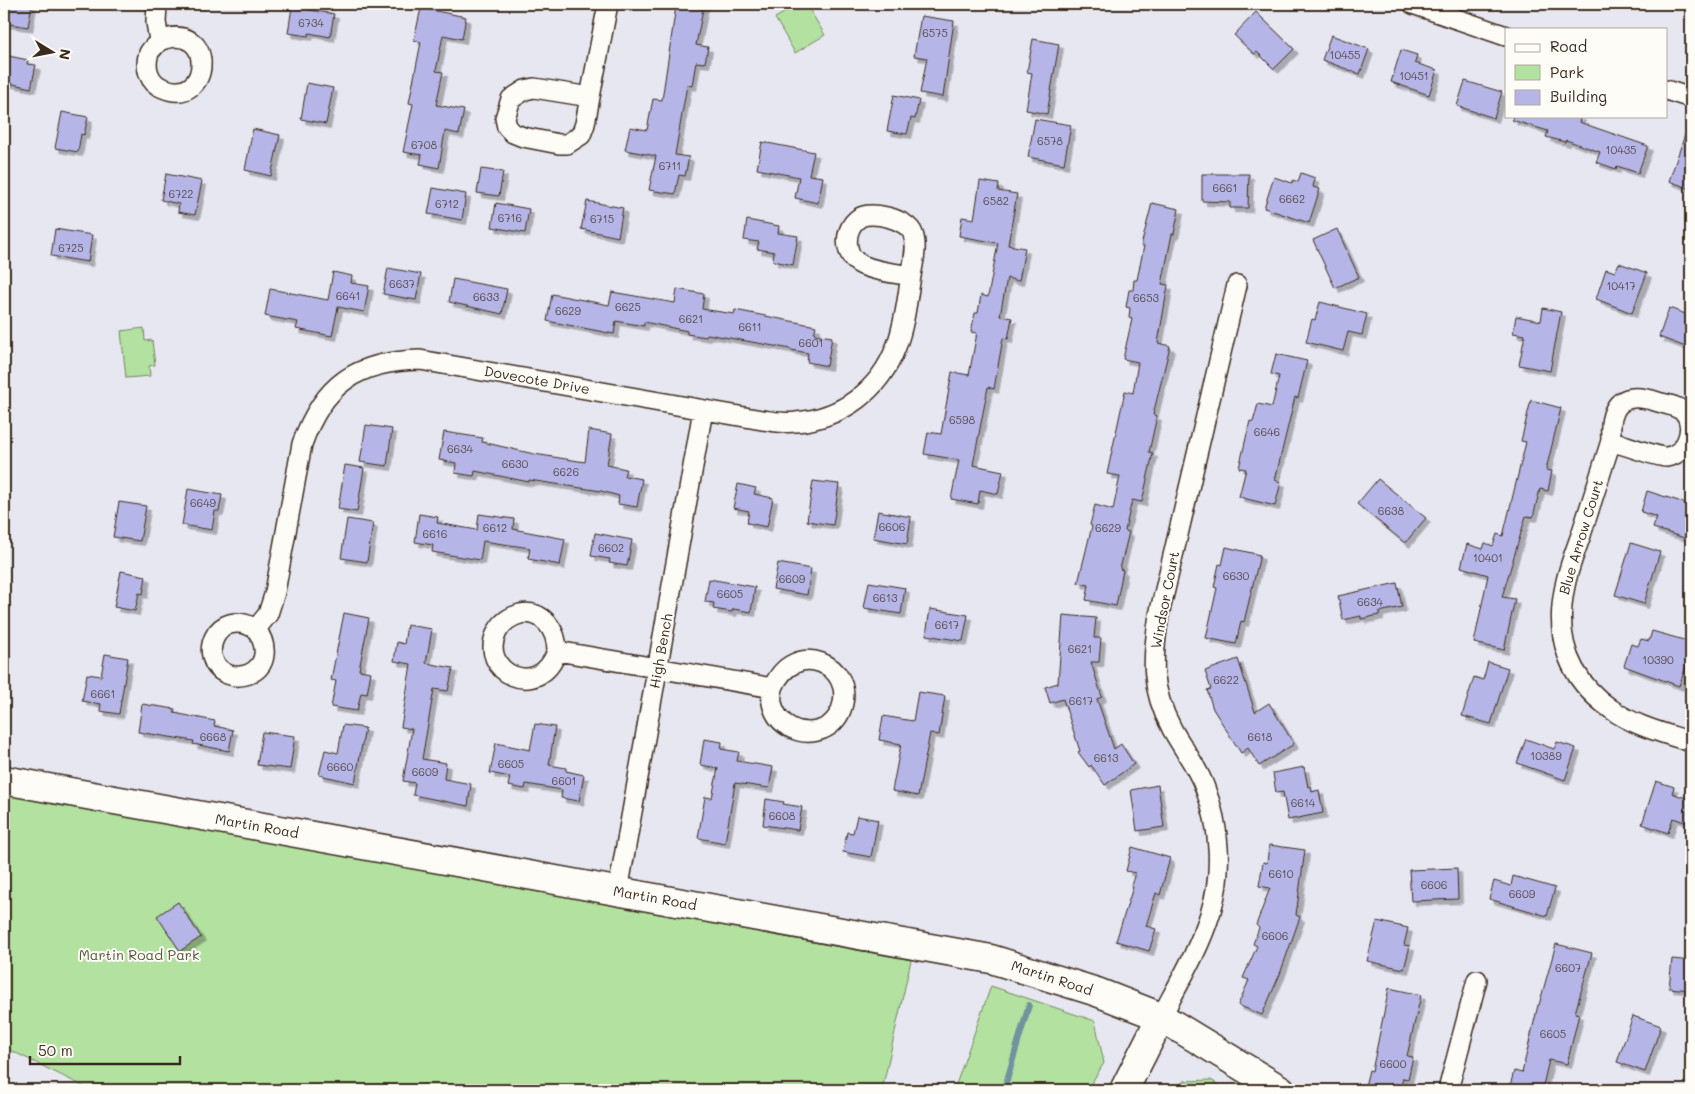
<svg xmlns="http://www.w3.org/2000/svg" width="1695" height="1094" font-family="Mali,sans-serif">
  <defs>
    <filter id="shadow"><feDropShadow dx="4.5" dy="4.5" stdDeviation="0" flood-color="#0004"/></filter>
  </defs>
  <rect width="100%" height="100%" fill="#e7e7f2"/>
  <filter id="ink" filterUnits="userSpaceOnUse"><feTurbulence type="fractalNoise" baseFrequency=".02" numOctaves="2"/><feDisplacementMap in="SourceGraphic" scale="10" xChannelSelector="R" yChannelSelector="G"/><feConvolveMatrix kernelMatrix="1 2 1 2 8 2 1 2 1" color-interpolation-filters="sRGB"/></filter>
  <g filter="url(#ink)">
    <!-- green -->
    <path fill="#b2e1a0" stroke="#76865f" d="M799,4H806L825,35L795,53L775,18Z
      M144,328L145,341L152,340L155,365L149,366L150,376L126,378L121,331Z
      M4,794L911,960L882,1090H91L4,1047Z
      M991,986L1095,1021L1104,1063L1087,1090H954Z
      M1211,1080L1226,1090H1172L1184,1081Z"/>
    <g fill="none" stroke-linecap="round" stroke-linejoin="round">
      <!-- stream -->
      <path stroke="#6f939d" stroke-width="6" d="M1004,1090L1029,1005"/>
    </g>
    <!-- building -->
    <path fill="#b5b6e7" stroke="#3b2a1e" filter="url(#shadow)" d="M4,4H32L28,27L4,23Z
      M680,4H704L696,45L708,47L705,63L696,62L692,86L687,85L675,155L689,157L685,176L679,175L675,194L649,190L656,156L625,150L630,127L647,130L653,99L662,100L676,6L680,7Z
      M292,7L334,14L330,37L309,33L308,36L288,33Z
      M421,8L466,17L462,39L443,35L436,71L443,72L436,105L464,110L459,134L445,131L439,168L420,164L422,155L403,152L413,104L409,103L421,42L414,40Z
      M1256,12L1294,49L1274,69L1257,52L1254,54L1234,35Z
      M921,16L954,21L943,97L920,93L927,58L914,56Z
      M1331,35L1369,49L1360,74L1322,60Z
      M1033,39L1059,44L1047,114L1026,110L1032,73L1027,72Z
      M1401,50L1417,55L1415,63L1437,70L1429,95L1391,82Z
      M4,55L28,60L27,64L36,65L31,88L4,82Z
      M1465,81L1502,92L1494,118L1457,106Z
      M307,83L333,88L326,124L301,119Z
      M894,95L919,100L915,119L911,118L907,134L887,131Z
      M62,112L88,117L84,135L81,134L78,152L55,148Z
      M1513,116H1581L1579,122L1648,146L1638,173L1617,166L1616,169L1596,162L1600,152L1566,140L1565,142L1546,137L1548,131L1512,120Z
      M1035,119L1071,125L1064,164L1028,157Z
      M1689,123L1691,124V189L1669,181Z
      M253,129L280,135L271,176L245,170Z
      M762,142L814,152L809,175L823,177L818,203L795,198L799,177L757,169Z
      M481,169L503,172L499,196L477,193Z
      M1301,173L1315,178L1313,187L1320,189L1309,223L1264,208L1274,177L1292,183L1293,180L1298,182Z
      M166,174L202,181L195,215L178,212L179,204L161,200Z
      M1202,174H1249L1248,208H1230V202L1202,201Z
      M980,181L999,184L998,191L1017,194L1008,245L1025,248L1019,281L1007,278L1000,316L1012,318L1008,339L1003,338L994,389L988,387L973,465L1003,471L998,494L980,490L978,504L951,499L959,460L924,454L928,432L941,434L952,372L969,375L977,333L971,332L975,313H978L981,295L988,297L998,243L959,236L962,217L974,219Z
      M433,188L466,194L462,220L428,214Z
      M587,201L623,208L618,237L581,229Z
      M496,203L529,209L525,233L492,227Z
      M1152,203L1179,209L1174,234H1172L1162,284L1168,285L1158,343L1170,346L1153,415L1157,416L1149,452L1153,453L1142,502L1132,500L1125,531L1129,532L1120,569L1123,570L1116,606L1086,600L1089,585L1078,583L1092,526L1090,525L1095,505L1113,510L1120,476L1107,474L1125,391L1133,393L1138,362L1123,359L1132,319L1129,318L1130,308L1126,307L1129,290H1133L1134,280H1137L1144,246H1141Z
      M747,220L779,226L778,233L798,236L793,265L773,261L774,252L757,249L759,242L744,240Z
      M55,229L92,235L88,262L51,256Z
      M1337,229L1359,277L1335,288L1313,240Z
      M1619,263L1647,273L1632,313L1596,299L1606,269L1615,272Z
      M388,268L421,274L416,300L383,294Z
      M333,272L352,276L351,283L369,286L364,312L338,307L332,336L296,329L298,322L265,316L270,289L328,300Z
      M453,279L507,289L502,314L449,302Z
      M677,289L704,294L702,309L734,314L735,310L816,326L814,334L832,337L827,366L807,362L808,353L791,350V349L707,334L706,337L687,334V331L644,322V326L616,321L614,334L547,321L552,294L609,305L612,292L675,303Z
      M1320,302L1367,314L1362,335L1348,332L1343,351L1306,342L1312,319L1315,320Z
      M1543,308L1561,312L1550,371L1519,365L1525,335L1513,333L1516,316L1541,321Z
      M1669,308L1691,316V349L1659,337Z
      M1276,354L1307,361L1298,398L1295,397L1275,480L1281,482L1275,506L1239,497L1246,469L1239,468L1250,421L1253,422L1258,404L1272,407L1279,376L1271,374Z
      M1531,400L1561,408L1546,470L1552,471L1548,491L1540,489L1533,517L1526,516L1502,597L1515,599L1504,650L1474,643L1488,575L1461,567L1467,544L1483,549L1485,543L1493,546L1497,534L1503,536L1526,442L1521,441Z
      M366,425L392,429L387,466L360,462Z
      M589,430L612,434L607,465L626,469L624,476L642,479L637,507L618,504L619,496L601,491L529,480V482L475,471L474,476L455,473L456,463L439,460L444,432L483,438L482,442L534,454L585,462Z
      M345,465L364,468L357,512L338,509Z
      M1378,479L1426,518L1405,543L1357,504Z
      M813,481L839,484L833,525L807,521Z
      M738,484L756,488L754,494L773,498L767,527L747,523L749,511L733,508Z
      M188,489L222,495L219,511H215L212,530L182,525Z
      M1647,491L1691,505V540L1653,528L1657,517L1641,512Z
      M119,502L146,506L140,541L113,537Z
      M878,511L911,517L907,544L873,538Z
      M419,514L438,517L437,523L477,530L479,514L514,519L513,529L565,539L560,565L528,559L530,548L483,541L480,560L432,552L433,545L415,542Z
      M347,519L373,523L367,562L341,558Z
      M595,533L632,540L627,566L609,563L610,559L591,556Z
      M1631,543L1660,552L1644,604L1615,595Z
      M1226,547L1260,555L1244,622L1241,621L1236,644L1206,638L1217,588L1214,587L1219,564L1222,565Z
      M778,563L811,569L807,595L773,589Z
      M121,571L146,576L143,594L139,593L135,611L114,607Z
      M709,579L755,587L751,612L733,609L732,612L713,609L714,603L705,602Z
      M869,582L905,588L901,614L864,608Z
      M1397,583L1402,607L1379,612V615L1361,619V616L1343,620L1338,596Z
      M930,609L968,615L963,641L926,635Z
      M344,613L369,618L359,670L371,672L367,694L361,693L357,711L331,707L336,681L331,680Z
      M1063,615L1096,618L1094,638H1101L1099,662H1091L1102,697L1097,699L1114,749L1121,744L1134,764L1105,785L1091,765L1089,767L1078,752L1080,751L1063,699L1050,703L1045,687L1058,683Z
      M407,625L432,629L426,663L453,668L448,691L434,689L422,759L446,763L444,779L471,784L468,806L413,795L415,783L403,781L412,729L401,727L411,664L394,661L397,642L404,644Z
      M1652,631L1691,642V653L1679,686L1624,666L1631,644L1638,646L1641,639L1649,641Z
      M105,654L128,658L119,714L100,711L101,704L82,701L87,674L101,676Z
      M1238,659L1255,712L1269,703L1294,744L1259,766L1248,748L1241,753L1213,709L1207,690L1211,689L1205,671Z
      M1488,662L1508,668L1491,724L1462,716L1474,677L1483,680Z
      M918,692L945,696L939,735L930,733L918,796L892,791L901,744L879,740L883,716L913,721Z
      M142,704L175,709L174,713L215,721L214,726L233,730L229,751L193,744L194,741L138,732Z
      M535,724L555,727L549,765L566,768V771L584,775L579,801L561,798L562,790L526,784L525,789L508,786L510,777L490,773L496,743L530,750Z
      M343,725L365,728L355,783L319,775L325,750L338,753Z
      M262,732L295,736L290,769L257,765Z
      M704,739L722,742L721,749L739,752L737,761L773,767L769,788L735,783L725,843L698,838L705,797L712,798L718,768L700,765Z
      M1526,739L1554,749L1557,742L1576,748L1565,780L1517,763Z
      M1304,767L1308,787L1311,786L1312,792L1319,790L1323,813L1288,820L1283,792L1276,793L1273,773Z
      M1656,781L1674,787L1672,793L1691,800V824L1673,818L1668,833L1642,824Z
      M1158,785L1164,827L1137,831L1131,790Z
      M766,799L784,802L783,804L802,807L798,830L763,825Z
      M857,816L878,820L871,857L843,852L847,832L853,833Z
      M1269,845L1305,850L1296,915L1300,917L1280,974L1262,1015L1238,1005L1249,980L1243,978L1257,946L1253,944L1259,928L1256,925L1270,888L1259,886L1263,862L1267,863Z
      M1132,847L1170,858L1160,895L1156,893L1146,926L1156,929L1149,951L1116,941L1133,887L1131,886L1135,873L1126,871Z
      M1457,868L1458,899L1411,901L1409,870Z
      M1513,876L1555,888L1547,916L1489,899L1494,881L1511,886Z
      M178,902L201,937L180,951L157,916Z
      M1377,921L1408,928L1404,945L1410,946L1404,969L1367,961Z
      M1556,944L1592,953L1575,1013L1579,1014L1567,1064L1549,1060L1542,1090H1509L1514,1071L1522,1073L1538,1005H1539Z
      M1672,959L1691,961V990L1669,988Z
      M1389,988L1421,995L1407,1056L1413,1057L1408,1079L1403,1078L1400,1090H1364L1369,1070L1372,1071Z
      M1633,1016L1661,1026L1645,1072L1617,1062Z"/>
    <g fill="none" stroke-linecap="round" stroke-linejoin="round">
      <!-- street casing -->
      <g stroke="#3b2a1e" stroke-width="22">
        <path id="street" d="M157,4L156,22L159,41C156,45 151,49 149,53C144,67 149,83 163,88C212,109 217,18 159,41
          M1413,4L1506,36
          M1666,90L1691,98
          M590,97L534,88L525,90L511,99L505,118L507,127L513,133L523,137L559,144H567L581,135L585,124L590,97L608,4
          M1611,441C1622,444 1657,457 1666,457C1686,455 1695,430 1686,414C1679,406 1668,405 1658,402C1639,396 1618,393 1612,418C1610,425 1611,434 1611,441C1601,472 1591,504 1581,535C1575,552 1568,569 1565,586C1554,637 1568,679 1611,709C1634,726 1664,733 1691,742
          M256,629C267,644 269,665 249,674C241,677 234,677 227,674C195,660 216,605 256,629L268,614L275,592L302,444C323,385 356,361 420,360L762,420C772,421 785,424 796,422C842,418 880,390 896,347C905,324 907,299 911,276C895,273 877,272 862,265C843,257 843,229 859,218C871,210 908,219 913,234C918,247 913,263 911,276
          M557,651C539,703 477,671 497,632C502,622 509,617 520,614C543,609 557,631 557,651L773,688C772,693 771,698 772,703C777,726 801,738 823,729C831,726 838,718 841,710C858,664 793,637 773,688
          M618,891L703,410
          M1161,1017C1179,983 1200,948 1211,911C1223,872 1220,826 1205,788C1197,766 1183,749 1172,729C1150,688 1152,659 1159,615L1237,285
          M1448,1090L1477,980"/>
      </g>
      <!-- secondary casing -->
      <g stroke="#3b2a1e" stroke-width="31">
        <path id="secondary" d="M4,780L991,959L1097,992L1161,1017L1281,1090
          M1124,1090L1161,1017"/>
      </g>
      <!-- street -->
      <use href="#street" stroke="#fdfcf7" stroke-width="19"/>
      <!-- secondary -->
      <use href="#secondary" stroke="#fdfcf7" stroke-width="28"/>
    </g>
  </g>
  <g text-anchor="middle" stroke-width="4" stroke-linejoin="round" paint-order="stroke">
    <!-- number labels -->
    <g font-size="11" fill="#5a4d50">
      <text x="311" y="27">6734</text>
      <text x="935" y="37">6575</text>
      <text x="1345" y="59">10455</text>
      <text x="1414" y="80">10451</text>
      <text x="1050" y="145">6578</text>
      <text x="424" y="149">6708</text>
      <text x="1621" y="154">10435</text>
      <text x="670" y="170">6711</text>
      <text x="1225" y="192">6661</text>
      <text x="181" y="198">6722</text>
      <text x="1292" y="203">6662</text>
      <text x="996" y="205">6582</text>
      <text x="447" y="208">6712</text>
      <text x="510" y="222">6716</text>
      <text x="602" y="223">6715</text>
      <text x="71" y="252">6725</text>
      <text x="402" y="288">6637</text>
      <text x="1621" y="290">10417</text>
      <text x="348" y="300">6641</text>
      <text x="486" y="301">6633</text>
      <text x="1146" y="302">6653</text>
      <text x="628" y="311">6625</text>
      <text x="568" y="315">6629</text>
      <text x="691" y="323">6621</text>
      <text x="750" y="331">6611</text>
      <text x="811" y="347">6601</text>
      <text x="962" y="424">6598</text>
      <text x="1267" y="436">6646</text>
      <text x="460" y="453">6634</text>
      <text x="515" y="468">6630</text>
      <text x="566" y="476">6626</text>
      <text x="203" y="507">6649</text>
      <text x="1391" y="515">6638</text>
      <text x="892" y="531">6606</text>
      <text x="495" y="532">6612</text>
      <text x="1108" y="532">6629</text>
      <text x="435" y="538">6616</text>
      <text x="611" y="552">6602</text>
      <text x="1488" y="562">10401</text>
      <text x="1236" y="580">6630</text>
      <text x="792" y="583">6609</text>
      <text x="730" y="598">6605</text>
      <text x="885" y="602">6613</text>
      <text x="1370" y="606">6634</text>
      <text x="947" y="629">6617</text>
      <text x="1080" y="653">6621</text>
      <text x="1658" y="664">10390</text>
      <text x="1226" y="684">6622</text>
      <text x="103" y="698">6661</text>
      <text x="1081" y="705">6617</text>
      <text x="213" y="741">6668</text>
      <text x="1260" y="741">6618</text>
      <text x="1546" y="760">10389</text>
      <text x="1106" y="762">6613</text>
      <text x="511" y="768">6605</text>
      <text x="340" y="771">6660</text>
      <text x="425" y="776">6609</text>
      <text x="564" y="785">6601</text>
      <text x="1303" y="807">6614</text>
      <text x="782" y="820">6608</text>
      <text x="1281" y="878">6610</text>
      <text x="1434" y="889">6606</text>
      <text x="1522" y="898">6609</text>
      <text x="1275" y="940">6606</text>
      <text x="1568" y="972">6607</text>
      <text x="1553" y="1038">6605</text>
      <text x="1393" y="1068">6600</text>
    </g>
    <!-- street labels -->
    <g font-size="14" fill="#3b2a1e" stroke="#fdfcf7">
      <text transform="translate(537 380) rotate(10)" y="5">Dovecote Drive</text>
      <text transform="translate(1581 537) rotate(-73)" y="5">Blue Arrow Court</text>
      <text transform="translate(1165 600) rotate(-79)" y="5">Windsor Court</text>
      <text transform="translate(661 651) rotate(-80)" y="5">High Bench</text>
      <text transform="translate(257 826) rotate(10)" y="5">Martin Road</text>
      <text transform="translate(655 898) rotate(10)" y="5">Martin Road</text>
      <text transform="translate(1052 978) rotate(18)" y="5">Martin Road</text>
    </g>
    <!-- park labels -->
    <g font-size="14" fill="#59583e" stroke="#fdfcf7">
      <text x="139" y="960">Martin Road Park</text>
    </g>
  </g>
  <!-- margin -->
  <rect width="1695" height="1094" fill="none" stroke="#fdfcf7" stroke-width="20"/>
  <rect x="10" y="10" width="1675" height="1074" fill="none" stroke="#3b2a1e" stroke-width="2" filter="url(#ink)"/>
  <!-- legend -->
  <rect x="1505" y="28" width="162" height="90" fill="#fdfcf7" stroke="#afa8a0"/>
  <rect x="1515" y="44" width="25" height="8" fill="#fdfcf7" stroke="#afa8a0"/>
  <text x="1550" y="52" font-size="15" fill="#3b2a1e">Road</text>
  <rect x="1515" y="65" width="25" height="15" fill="#b2e1a0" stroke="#afa8a0"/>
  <text x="1550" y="78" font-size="15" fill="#3b2a1e">Park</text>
  <rect x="1515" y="90" width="25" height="15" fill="#b5b6e7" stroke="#afa8a0"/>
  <text x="1550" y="102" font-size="15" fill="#3b2a1e">Building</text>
  <!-- north arrow -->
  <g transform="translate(52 52) rotate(100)" stroke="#fdfcf7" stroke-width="4" paint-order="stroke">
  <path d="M0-4L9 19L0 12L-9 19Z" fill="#3b2a1e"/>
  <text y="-8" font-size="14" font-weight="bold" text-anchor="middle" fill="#3b2a1e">N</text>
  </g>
  <!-- scale -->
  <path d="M30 1056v8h150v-8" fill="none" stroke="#3b2a1e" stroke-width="2.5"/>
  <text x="38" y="1056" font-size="15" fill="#3b2a1e" stroke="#fdfcf7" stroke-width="4" paint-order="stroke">50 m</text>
</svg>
